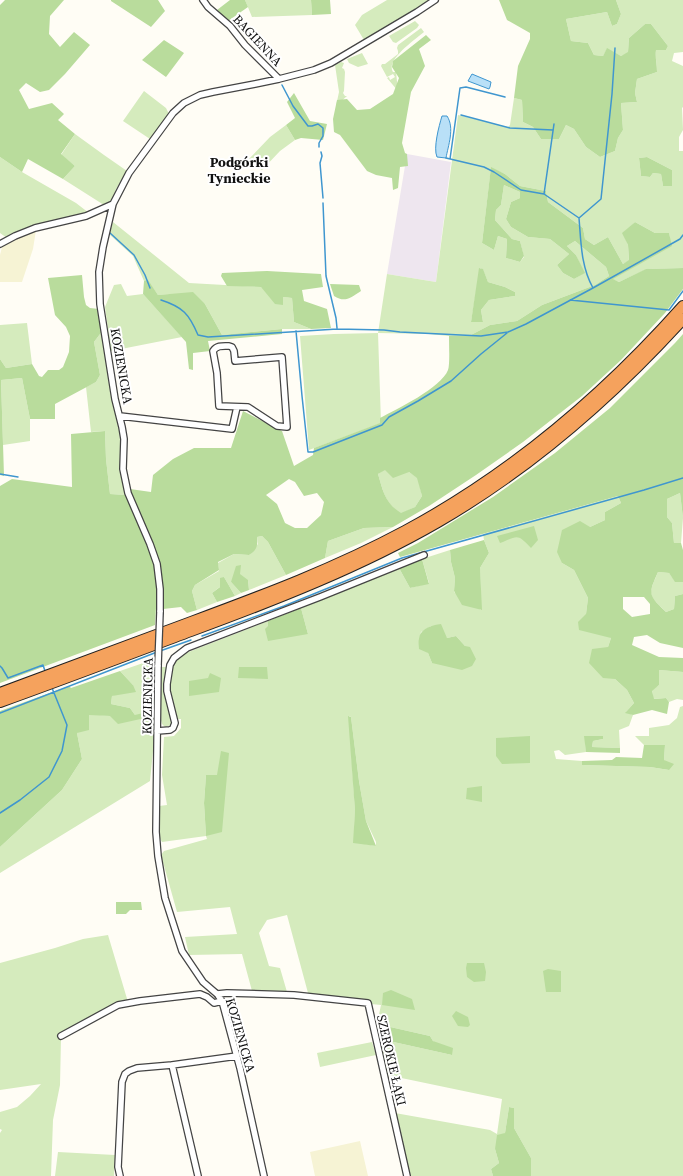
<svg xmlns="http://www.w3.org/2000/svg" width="683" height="1176" font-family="'Source Serif 4',serif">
  <rect width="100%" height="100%" fill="#fffdf5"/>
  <!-- industrial -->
  <path fill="#eee6ef" d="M407,154L451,162L436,282L387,274Z"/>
  <!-- farmland -->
  <path fill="#f6f3d4" d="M36,230L33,249L22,282H0V255L3,243Z
    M360,1141L368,1176H315L310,1152Z"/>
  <!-- green -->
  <path fill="#d5ebbd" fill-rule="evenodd" d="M245,0H311L312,15L252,17Z
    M387,0H429L415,10L364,40L355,25L362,15Z
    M616,0H683V52L674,53L672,61L683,66V107L682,108L683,130L679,137V151H683V268L647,269L619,282L612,279L671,246L669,233H655L635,222L623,233L628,245L629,261L623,264L608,237L594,245L585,239L583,228L548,202L546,191L520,186L505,174L491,168L482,243L494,250L498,236L507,239L506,258L520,262L524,257L520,241L512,239L495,220L496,210L501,205L504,185L520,192V198L511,202L506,219L511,227L528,237L550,239L569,254L557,265L563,273L574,279L584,273L576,255L567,246L575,241L606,267L609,276L595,285L542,305L517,321L490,325L469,336H449L429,334L378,333L381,423L309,450L300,336L334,334L378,333L387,274L436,282L458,115L508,127L510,125L514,98L522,100L523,122L533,127L541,139H559L566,125L574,129L586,147L600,157L615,151L618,138L623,130L621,103L637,102L635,93L637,79L657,72C657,64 655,57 656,49L666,50L668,46L651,24H645L629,38L628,53L621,56L607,49L603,56L594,55L588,43L571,41L566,19L607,12L612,26L617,24L621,14ZM647,157L672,170V186H663L661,174L653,173L650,177L641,176L639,158ZM480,268L483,270L488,282L505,287L515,292V296L489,300L481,310L483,322H471Z
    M415,21L419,25L417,28L396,43L393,42L389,36Z
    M421,28L424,32C416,39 385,60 393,72H396L398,91L387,78L389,77L390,80L395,77L393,74L387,77L381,66L382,64H385L398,54V51L397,48L398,45Z
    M362,53L368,64L358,67L349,63L347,59Z
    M341,62L344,63L342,68L344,69L345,72L344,91L343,93L345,96H347L336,106L339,92L335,65Z
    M144,91L166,108L169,114L150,139L123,121Z
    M286,125L295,140L280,151L262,170L248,160L270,137Z
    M75,134L104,155L127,171L116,189L112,200L104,205L63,179L75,166L61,155Z
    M0,157L22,172L76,203L89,213L7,238L0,233Z
    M113,222L189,283L261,287L283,297L292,298L294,322L311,329H282L222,335L205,304L173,294L158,295L148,281H144L133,256L109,234Z
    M121,284L127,296L143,294L182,337L111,351L105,307L114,285Z
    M27,323L32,364L6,368L0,359V325Z
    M103,330L119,425L120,440V458L122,481L126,495L110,494L106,459L105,431L91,432L86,387L96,382L100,375L94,342Z
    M22,378L30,419V441L3,445L1,380Z
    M385,469L409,472L418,478L422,496L415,507L401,514C385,503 383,491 378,474Z
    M680,493L683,518L681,543H674L672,523L667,517V499Z
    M618,496L621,503L605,512V520L590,527L562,563L574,570L588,598L586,614L611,638L608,647L615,679L627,690L634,703L626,712L633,715L629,726L619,730L620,748L592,747L593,741L603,739L585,736L586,752L565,755L559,750L554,751L556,759L582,761V765L650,767L669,770L664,760L665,745H644L635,736H649V728L669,725L677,718L680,707L683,706V1176H531V1158L514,1128V1108L509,1107L505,1133L495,1149L499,1163L491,1169L493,1176H409L395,1113L490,1130L497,1134L502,1099L387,1075L380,1039L452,1055L433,1041L430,1036L377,1024L381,1005L371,1004L368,1001L308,993L287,915L267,920L259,933L269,966L280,968L287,992L252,991L242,954L189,955L185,937L237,934L230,907L177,912L161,855L164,851L207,839L206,836L162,842L159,837V806L167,805L162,775L164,737L174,736L181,728V719H178C171,701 162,674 178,658C180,656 183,654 186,653L268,621V626L308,634L301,608L368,579L399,568L410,588L429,583L422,559L450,550L451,562L455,578L454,592L481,610L480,568L489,553L484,540L483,534ZM431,626L447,638L456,636L465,646L432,663L428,653L419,639L421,632ZM349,716L351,717L359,781L366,821L376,842V846L354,842L355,811ZM206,775H217L206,836L204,803Z
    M393,527L361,543L325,558L328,541L364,528Z
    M262,536L268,542L286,575L249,590L248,580L231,582L241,593L235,596L224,577L221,586L212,593L217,602L197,610L192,591L195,585L219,571L218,563L234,554L249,555L258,544L257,537Z
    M658,572L669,573L675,581L683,582V594L675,596L674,609L666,612C647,593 648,596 658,572Z
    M149,661L151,683L145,688L148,709L153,708L154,741L150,781L0,873V847L62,790L82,759L77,733L89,714L110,716L135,715L130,708L111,704L112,696L133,685L120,671Z
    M162,667H167L165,679V696L173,719L171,725L165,727L162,724L160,717Z
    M659,670L683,672V700L677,699L669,702L666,698L653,699L652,690L659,685Z
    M108,935L128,1002L61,1037L60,1085L53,1120L51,1176H0V1133L2,1130L0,1129V1112L17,1107L30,1096L41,1084L0,1090V963L55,948L83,939Z
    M372,1042L376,1055L320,1067L317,1053Z
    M58,1152L115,1155L114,1176H55Z"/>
  <!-- forest -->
  <path fill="#b9dc9c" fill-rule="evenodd" d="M5,0H64L50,16L49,34L60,47L74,32L90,45L65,74L49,90L40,92L26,83L19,90L29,109L52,103L64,114L58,120L75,134L61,154L75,166L63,179L28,159L22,172L0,157V5Z
    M111,0H158L165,11L151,27L111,1Z
    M230,0H245L248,7L228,21L217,10Z
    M311,0H330L331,14L312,15Z
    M499,0H616L621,14L617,24L612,26L607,12L566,19L571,41L588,43L594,55L603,56L607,48L621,56L628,52L629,38L645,24H651L668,46L666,50H656C655,58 657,64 657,72L637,79L635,93L637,102L621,103L623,130L618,138L615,151L600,157L586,147L574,129L566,125L559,139H541L533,127L523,122L522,100L514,98L518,66L530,39V33L507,20Z
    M426,35L431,40L419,49L425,66L411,92L402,143L405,153L407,154L408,166L400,167L398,188L393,190L392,178L376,175L367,171L340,135L334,132L333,119L337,100L347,99L357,110L370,109L393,94L399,78L392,67L393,61Z
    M164,40L184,53L166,77L142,60Z
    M294,93L310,121L327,124L323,140L301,138L295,140L286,125L295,118L287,102Z
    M647,157L672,170V186H663L661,174L653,173L650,177L641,176L639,158Z
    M491,167L505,174L520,186L546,191L548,202L583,228L585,239L594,245L608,237L623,264L629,260L628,245L622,233L635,222L655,233H669L672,246L613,279L619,282L646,269L683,268V289L665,313L621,360L582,396L523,442L476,475L429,506L393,527L364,528L328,541L325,558L286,575L268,542L262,536L257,537C258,546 257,550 249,555L234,554L218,562L219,570L195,585L192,591L197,610L187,613L181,607L163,609V586L160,562L135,503L130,489L151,492L153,475L173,459L194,448H231L243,411L282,431L294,466L313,455L314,448L380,423V418C397,409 441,388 448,370C450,365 449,343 449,336H469L490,325L517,321L542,305L595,285L609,276L606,267L575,241L567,246L576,255L585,273L574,279L563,273L557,265L569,254L550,239L528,237L511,227L506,219L511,202L520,198V192L504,185L501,205L496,210L495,220L512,239L520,241L524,256L520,262L506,258L507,239L498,236L494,250L482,243ZM385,470L393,478L409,472L417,478L422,496L415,507L401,513C385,503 383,491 378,474ZM289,479L295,482L304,496L317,493L324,502L321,515L307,528H295L285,523L277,504L266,495Z
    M479,268L483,269L488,282L505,287L515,292V296L489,300L481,310L483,322H471Z
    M267,271L321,274L323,287L302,290L304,301L327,309L331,328L311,329L294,322L292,298L283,297V305L275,304L261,287L227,286L221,276L222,273Z
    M82,275L84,297L86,305L90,308L99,309L103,330L94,342L100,375L96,382L55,404V419H30L22,378L1,380L4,476L0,475V359L6,368L32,364L39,376L42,377L48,370H59L63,367L69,352L70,336L66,327L55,315L48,278Z
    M148,280L158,295L193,292L205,304L222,335L282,329V334L208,341L210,351L193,353V370L189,369L186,342L143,294L144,281Z
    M330,284L359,285L361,291C350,298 345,303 334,296Z
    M683,334V518L680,493L667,499V517L672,523L674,543H681L683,550V582H675L669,573L658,572C648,595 648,594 666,612L674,609L675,596L683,594V648L660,643L647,635L634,637L632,645L659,657L683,658V672L659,670V685L652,691L654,699L666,698L669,702L667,714L652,710L633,715L625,713L634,703L627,690L615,679L603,678L589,663L592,649L608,647L611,638L579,630L578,622L586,614L588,598L574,570L562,563L557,552L562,530L580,521L590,527L605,520V512L621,503L618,496L400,557L398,553L418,543L493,497L555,453L610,408L675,343ZM623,597H644L650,604V614L632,617L623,609Z
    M105,431L106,459L110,494L126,495C136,518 150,545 155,570C158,588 156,606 155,625L0,683V486L12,479L72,487L71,434Z
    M534,526L538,540L531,548C517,533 518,536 500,543L497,536Z
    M484,540L489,553L480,568L482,610L462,605L454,591L455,578L451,562L450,550Z
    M422,559L429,584L410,588L399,568Z
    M241,565L240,574L248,580L249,590L241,593L231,582L236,566Z
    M224,577L235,596L217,602L212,593L220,587V578Z
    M301,608L308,634L268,641L265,629L268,626V621Z
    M441,624L447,638L456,636L465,646L470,647L476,659L472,666L462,670L432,663L428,653L419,649C419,646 418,642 419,639C420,628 433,625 441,624Z
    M239,667H267L268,679L238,678Z
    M120,671L133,685L136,692L112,696L111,704L130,708L135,715L143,713L145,718L118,724L110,716L89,715V730L77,733L82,759L62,790L0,847V711L69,686L71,688Z
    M210,673L221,678L219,692L189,696V681L208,678Z
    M151,683L154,700L153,708L148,709L144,695L145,688Z
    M348,716L351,717L359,781L366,821L376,846L353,843L355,811Z
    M530,736V763L502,764L496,756V738Z
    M584,736H603V739L593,741L592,747L620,748V753L586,752Z
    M644,745H665L664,760L674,764L669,770L650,767L582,765V761L612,760L616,757L642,758Z
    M221,751L229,753L222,832L206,836L204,803L206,775H217Z
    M482,786V802L466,799L467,788Z
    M116,902H141L142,910H130L126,914H116Z
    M467,963H484L486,972L485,981L474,982L467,977L466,968Z
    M548,969L561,971V992H546L543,971Z
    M391,990L412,999L415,1010L382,1005L383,993Z
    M456,1011L468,1017L470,1025L468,1027L458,1026L452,1016Z
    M377,1024L430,1036L433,1041L453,1048L452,1055L380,1039Z
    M509,1107L514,1108V1128L531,1158V1176H493L491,1169L499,1163L495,1149L497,1135L505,1133Z"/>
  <!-- water -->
  <path fill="#b9e0f7" stroke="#3f96cf" d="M472,74L491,82L490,87L489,89L468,81Z
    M442,116H447C455,128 448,146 446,158L437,157C433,148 439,126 442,116Z"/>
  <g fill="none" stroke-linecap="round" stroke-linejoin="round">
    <!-- stream -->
    <path stroke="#3f96cf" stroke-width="1.5" d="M282,85L293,106L308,126H312L318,124L323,128V136L319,143V147
      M461,115L510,128L553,130
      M321,152L322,156L320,163L323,198
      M446,158L484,167L494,172L521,190L544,194L579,218
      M450,159L460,88L466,87L505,97
      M544,194L554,124
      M323,203L326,276L336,318L337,328
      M579,218L601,199L612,94L615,48
      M579,218C581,242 581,267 593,288
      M110,233L134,255L145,275L150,288
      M161,300C183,307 189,314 198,335L208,337L337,329L384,330L400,332L481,336L508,332L526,324L593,288L680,239L683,235
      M570,300L669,310L683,291
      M296,331L302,396L308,452H313L382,425L389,417L418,401L451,381L481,354L507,333
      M0,474L18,477
      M202,636L284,606L402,558L644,490L683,478
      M160,651L191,640
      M0,666L2,668L8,678L43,665L45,671
      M0,713L157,652
      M0,813L20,800L49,777L62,751L67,725L52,688"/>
    <!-- minor casing -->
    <g stroke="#444" stroke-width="8">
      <path id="minor" d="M203,0L208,7L230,26L245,45L279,79
        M0,244L15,236L35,228L86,216L113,204
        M229,346L232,347L234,351L235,361L282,357L287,427L277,426L248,407L219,406L217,373L213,351C217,345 223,346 229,346Z
        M120,416L232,429L237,407
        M160,612V589L157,564L150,544L128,493L123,469L124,439L122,427L115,399L100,304L99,272L103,247L113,204L129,173L173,113L184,103L200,95L213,92L255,84L279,79L314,70L331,63L417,12L435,0
        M158,665L156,832L158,856L165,898L182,951L203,982L217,994L222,1001L240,1068L264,1176
        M157,731L170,730L173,728L175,723L167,691V684L170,665L174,658L187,648L320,597L424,555
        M217,994L227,993L294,995L368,1003L407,1176
        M61,1036L118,1005L140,1001L200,994L207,997L214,1003L222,1001
        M172,1065L198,1176
        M120,1176L118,1167L122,1082L125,1074L129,1071L137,1068L172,1065L237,1056"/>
    </g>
    <!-- motorway casing -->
    <g stroke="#222" stroke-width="12">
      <path id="motorway" d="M0,693C64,669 128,645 191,622C264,595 336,568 405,531C511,474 603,396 683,306
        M0,702C64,679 127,655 191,631C275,600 360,567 438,522C531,468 611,398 683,319"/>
    </g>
    <!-- minor -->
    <use href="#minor" stroke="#fff" stroke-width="5.5"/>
    <!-- motorway -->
    <use href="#motorway" stroke="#f5a25d" stroke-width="10"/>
    <!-- minor-bridge casing -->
    <g stroke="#444" stroke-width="8" stroke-linecap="butt">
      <path id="minor-bridge" d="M158,665L160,612"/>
    </g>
    <!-- minor-bridge -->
    <use href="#minor-bridge" stroke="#fff" stroke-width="5.5"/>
  </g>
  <g text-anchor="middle" stroke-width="4" stroke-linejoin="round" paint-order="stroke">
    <!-- street labels -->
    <g font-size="13" fill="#111" stroke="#fff">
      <text transform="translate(258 40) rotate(47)" y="5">BAGIENNA</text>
      <text transform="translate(122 366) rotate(80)" y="5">KOZIENICKA</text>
      <text transform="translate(147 696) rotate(-89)" y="5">KOZIENICKA</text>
      <text transform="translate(241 1035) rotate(74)" y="5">KOZIENICKA</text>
      <text transform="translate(392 1060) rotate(77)" y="5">SZEROKIE ŁĄKI</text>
    </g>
    <!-- neighbourhood labels -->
    <g font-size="14" font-weight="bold" fill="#111" stroke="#fff">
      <text x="239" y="167">Podgórki<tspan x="239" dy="16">Tynieckie</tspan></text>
    </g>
  </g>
</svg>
